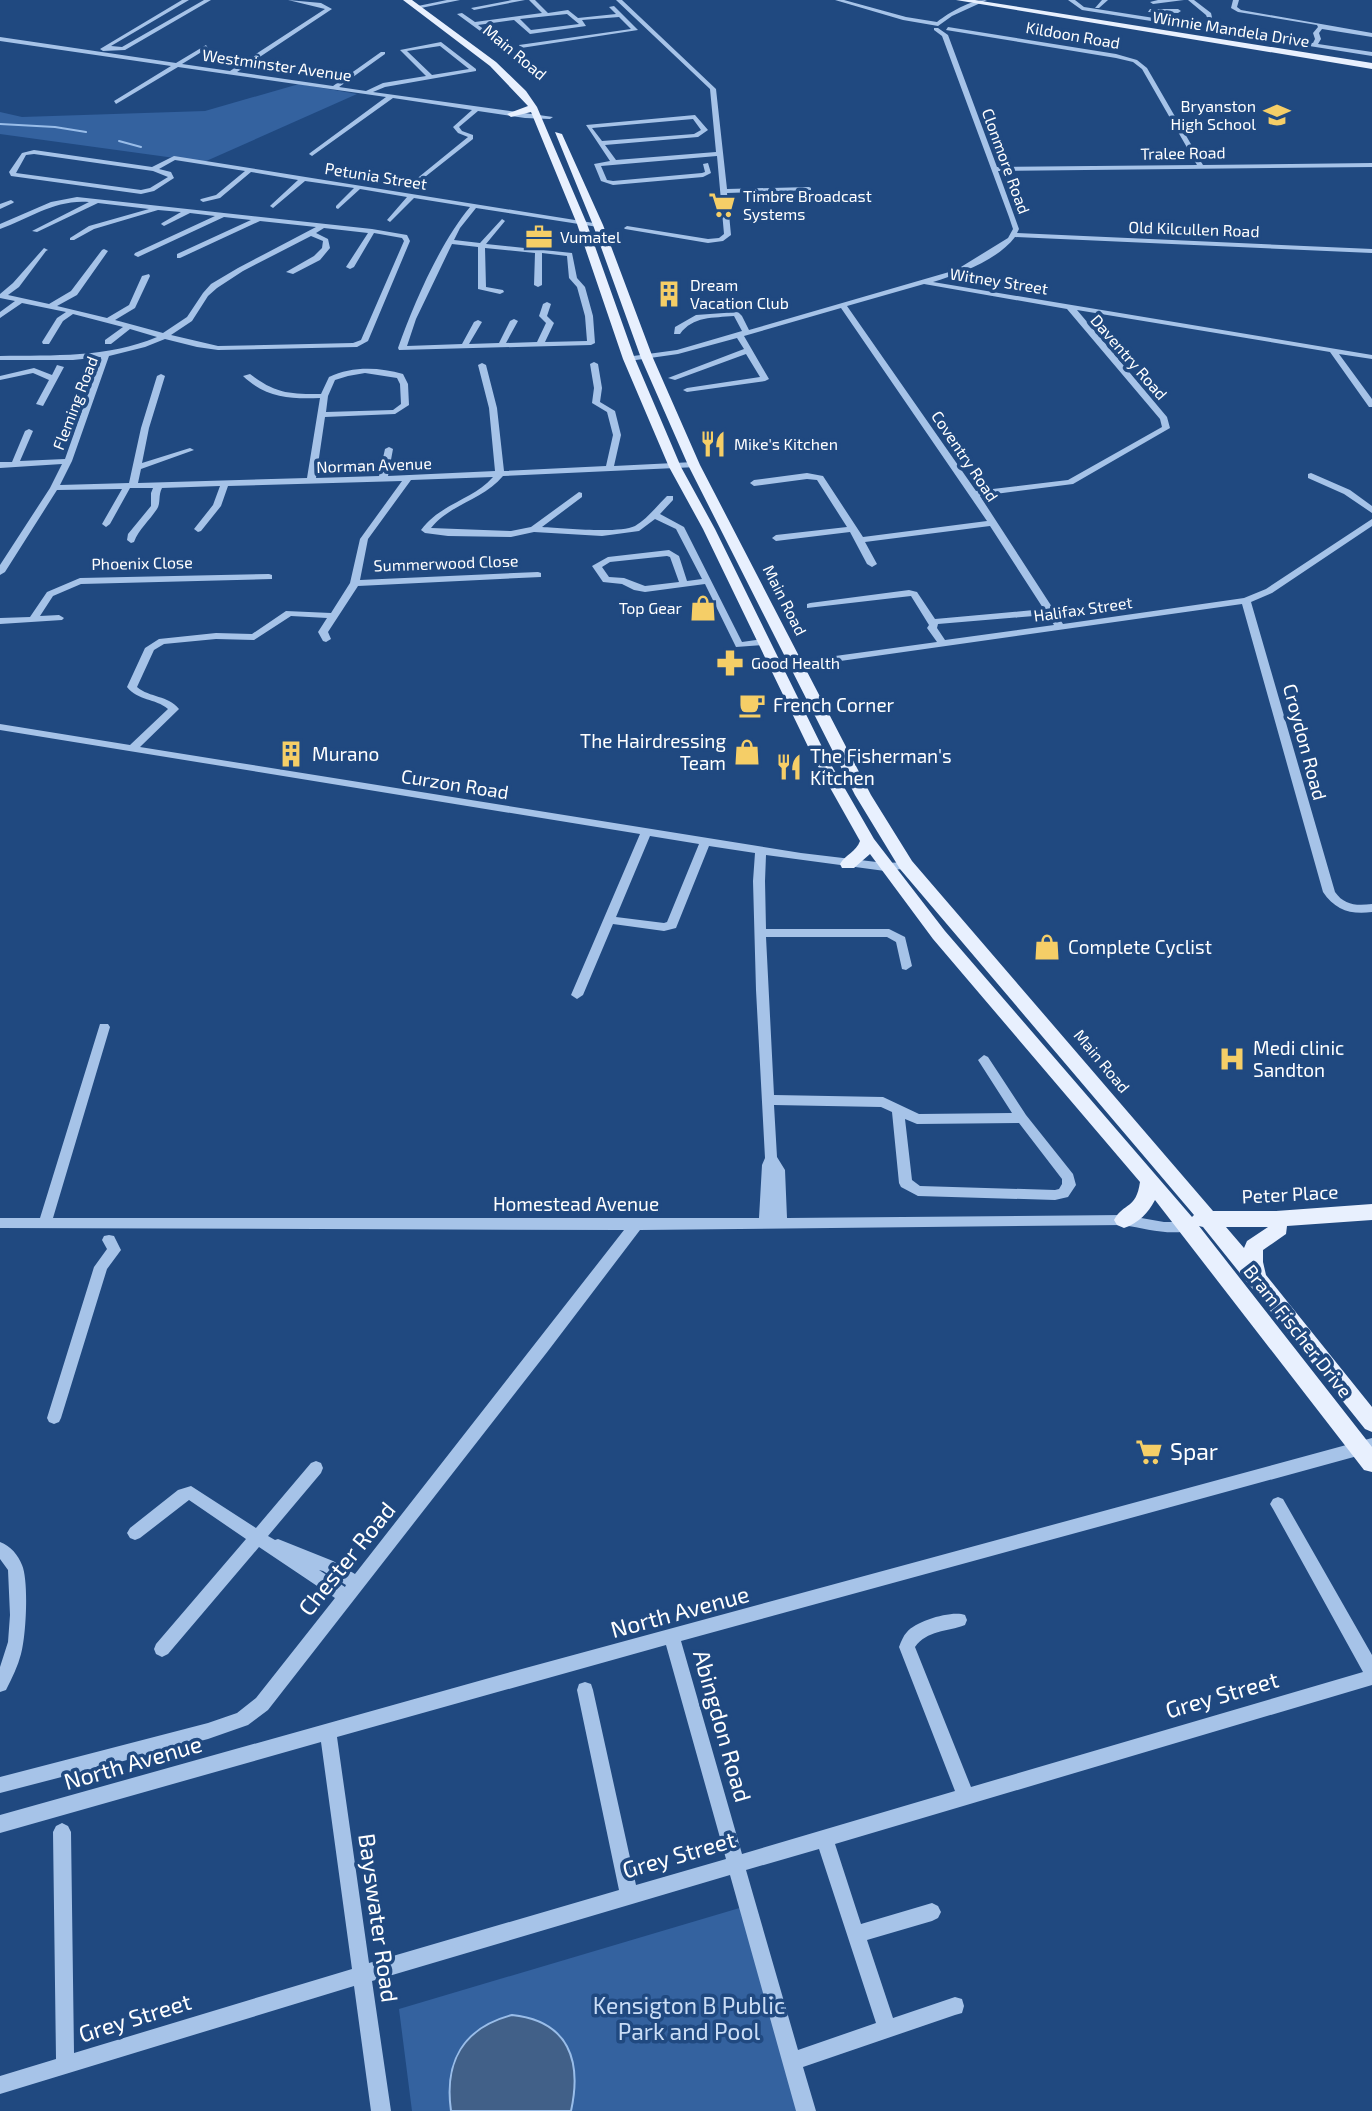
<svg xmlns="http://www.w3.org/2000/svg" width="1372" height="2111" font-family="'Exo 2',sans-serif">
  <rect width="100%" height="100%" fill="#204980"/>
  <!-- green -->
  <path fill="#34629f" d="M299,84L357,94L204,162L0,134V112L22,117L205,111Z
    M753,1904L814,2111H412L399,2009Z"/>
  <!-- water -->
  <path fill="#416088" stroke="#99bde9" stroke-width="2" d="M512,2015C569,2021 582,2061 571,2111H451C444,2062 463,2028 512,2015Z"/>
  <g fill="none" stroke-linecap="round" stroke-linejoin="round">
    <!-- stream -->
    <path stroke="#99bde9" stroke-width="2" d="M0,124L55,127L86,132
      M119,141L141,147"/>
    <!-- minor -->
    <path fill="#a6c3e8" fill-rule="evenodd" d="M182,0H189L111,46L122,47L204,0H211L125,50L103,51L100,49Z
      M288,0L321,3L332,9L237,72L333,86L381,52H385V54L339,87L366,91L383,83L426,76L400,50L441,42L476,69V71L385,87L373,92L553,117L550,119L525,118L478,111L459,127L462,131L473,135V139L411,188L409,187V185L468,137L458,133L453,127L472,110L393,98L312,156L309,154L310,153L386,97L178,67L116,104L114,101L171,66L0,41V37L176,63L206,45L208,48L182,64L230,71L325,9ZM440,46L469,69L432,75L407,51Z
      M447,0H460L416,9L413,7Z
      M512,0H525L474,10L471,8Z
      M529,0H535L548,13L568,10L578,18L616,14L609,7L614,6L638,30L521,48L519,45L631,29L619,17L582,20L586,26L530,34L514,20L478,25L489,33L487,36L457,14L462,13L475,22L542,13ZM567,14L579,24L531,30L520,19Z
      M616,0H622L716,89L727,189L809,187L811,188V190L727,193L731,235L723,241L708,243L625,229L624,228L627,226L708,239L719,238L724,234L717,156L601,166L607,180L613,181L702,173L705,172L703,164L708,163L711,173L703,177L613,185L601,181L594,164L610,161L586,125L695,115L708,130L698,137L605,145L616,160L716,152L710,89ZM693,119L701,130L694,134L602,141L592,128Z
      M835,0H844L906,17L937,22C950,12 970,0 987,0L952,16L938,26L903,20Z
      M1068,0H1075L1084,7L1313,43L1315,39L1313,33L1318,27L1317,25L1238,12L1231,8L1233,0H1239L1237,7L1241,10L1372,33V37L1322,29L1319,33L1321,39L1318,44L1372,52V56L1082,10Z
      M1102,0H1108L1099,8H1095Z
      M1158,0H1184L1153,4L1150,2Z
      M1188,0H1194L1211,13L1213,22H1209L1206,15Z
      M1150,9H1178L1181,11L1178,13L1148,12Z
      M948,27L1116,54L1137,60L1147,68L1203,165L1372,163V167L998,171L1019,229L1017,233L1372,249V253L1015,237C998,260 959,274 933,282L1372,355V359L1339,354L1372,399V407H1369L1330,352L1077,310L1167,417L1170,428L1073,484L980,496L1063,624L1244,598L1266,589L1372,519V526L1272,593L1251,602L1335,892C1344,905 1356,906 1372,904V912C1351,915 1335,910 1323,892L1242,604L777,670L772,667L777,664L937,642L927,628L929,625L911,596L807,608V604L810,603L909,590L917,592L935,619L1034,610L1039,613L1034,616L938,624L937,628L945,640L1054,625L990,526L865,542L877,564L872,567L867,564L850,532L776,541L772,538L776,535L847,527L817,480L807,479L754,486L750,483L754,480L807,473L823,476L863,537L987,521L841,308L744,336L769,379L765,381L687,392L683,390L687,388L760,377L746,354L675,380L668,378L744,349L737,338L678,354L629,361L625,359L626,357L677,350L742,331L734,316C713,318 693,316 680,334H674L675,327L696,315L738,312L742,316L749,330L956,270L1008,238L1013,229L1009,217L942,36L934,30V28H938L948,35L997,167L1197,165L1142,69L1133,62L1116,58L946,30ZM924,284L1067,309L1160,419L1162,427L1068,480L976,491L847,306Z
      M34,150L152,167L174,156L600,224V226L598,227L476,208L460,228L454,240L480,243L502,219L505,221L486,244L572,253L577,278L585,287L593,316L595,343L591,345L399,350L398,348C414,303 440,243 470,207L414,198L390,222L387,220L407,197L360,189L338,209L336,208V206L354,188L305,181L273,208L270,206L271,205L298,180L251,172L220,198L203,202L200,200L201,199L216,195L245,171L175,160L159,169L171,172L174,178L154,191L141,194L11,176L9,172L22,153ZM34,154L153,171L168,177L150,188L141,190L16,173L26,155ZM452,244L478,247V289L500,294L504,292L503,290L486,287L485,248L535,253L534,285L538,287L542,285V253L567,256L569,278L577,287L585,316L587,341L545,342L554,323L547,316L551,304L547,302L543,304L539,316L546,323L537,342L506,343L518,321L514,319L510,321L499,343L469,344L482,322L478,320L474,322L462,344L407,346L416,319Z
      M77,197L372,229L407,235L410,241L368,341L357,347L218,350L197,347L165,339L145,347L109,356L72,461L60,485L129,483L141,428L157,376L161,374L165,376L149,428L142,463L190,448L194,450L141,469L138,483L307,478L320,398C290,399 266,398 243,376L250,374C276,394 290,394 321,394L329,377C352,366 379,367 403,374L408,384L409,405L395,414L325,417L316,478L379,476L385,449L389,447L393,449L388,476L495,471L489,408L478,365L482,363L486,365L497,408L504,471L606,466L613,435L607,412L592,403L594,388L590,364L594,362L598,364L602,388L600,402L615,411L621,435L614,466L694,462L697,463V467L503,476C483,500 450,504 431,528L511,531L531,527L579,492L582,493V497L542,527C563,528 618,534 635,526C647,519 657,506 667,496H673V500L660,514L684,527L742,642L763,639L768,642L763,645L736,647L705,584L645,592L634,590L622,584L603,582L592,566L608,557L669,550L679,556L687,581L702,579L676,529L655,519L639,531L602,536L534,532L511,537L448,536L425,533L421,530C441,503 473,500 493,477L411,480L368,539L360,580L538,572L541,573V577L358,586L328,632L331,639L326,642L323,641L318,632L327,618L291,616L254,640L216,639L164,644L154,650L137,687C150,698 168,695 179,709L140,747L801,853L885,863L910,862L912,865L910,868L885,871L766,855L765,881L766,929H889L905,937L912,966L906,970L902,969L896,942L887,937H766L774,1095L883,1097L919,1114L1012,1113L978,1060L984,1055L988,1057L1026,1115L1073,1174L1076,1185L1068,1197L1055,1200L918,1196L901,1187L899,1183L892,1112L881,1107L774,1105L777,1157L785,1170L787,1218L1124,1215L1164,1222H1193L1195,1226L1193,1230C1170,1236 1146,1229 1124,1225L640,1230L548,1351L268,1710L248,1725L208,1739L0,1793V1777L208,1723L237,1713L256,1698L335,1598L259,1547L168,1654L162,1657L156,1654L154,1649L156,1644L246,1539L189,1500L140,1538L135,1540L130,1538L127,1533L130,1528L178,1490L191,1486L256,1528L311,1463L316,1461L321,1463L323,1468L321,1473L268,1536L275,1540L278,1539L333,1561L355,1574L624,1230L0,1228V1218H40L100,1024H108L110,1027L53,1218H759L762,1165L765,1158L756,990L753,881L755,853L709,846L676,928L664,931L613,924L583,995L577,999L571,995L640,834L0,730V724L130,745L168,709C155,698 138,701 127,687L145,648L159,639L216,633L252,634L286,611L331,613L350,583L360,539L402,481L228,486L221,506L201,531L198,532L194,529L213,505L220,486L162,488C158,495 161,503 157,509C149,521 139,529 134,542L131,543L127,540L128,534L151,506V493L153,488H130L110,524L106,527L102,524L122,489L57,490L5,572L0,575V565L50,488L62,464L0,468V462H12L25,431L29,429L33,431L20,461L65,459L101,357L73,360H0V356C54,355 107,358 157,337L130,329L111,344H105V340L123,327L73,314L63,321L49,344H43L42,342L57,318L66,312L22,303L0,318V312L15,301L0,298V294L13,283L44,248L48,250L46,251L19,287L8,295L49,304L71,291L102,250L104,249L108,251L77,295L57,306L107,318L129,305L142,276L149,274L150,276L135,308L115,320L163,333L187,317L203,293L211,284L238,268L316,227L260,221L180,258H177V254L251,220L224,217L138,257L134,255L135,253L215,216L190,213L164,226L161,224L162,223L181,212L158,210L94,229L74,240H70V238L89,226L149,209L98,203L37,232L32,231L89,202C56,199 30,218 0,229V224L51,202ZM324,228L368,233L346,267L350,269L354,267L374,233L402,238L404,241L361,340L353,343L218,346L171,335L192,321L208,296L217,288L243,271L311,236L323,241L322,248L314,256L286,272L293,274L320,260L330,248L328,239L316,233ZM365,373L397,378L400,384L401,404L393,410L326,412L328,396L335,380L348,376ZM667,556L670,557L679,582L645,586L624,578L609,577L602,567L610,562ZM650,836L699,844L667,922L664,923L616,917ZM905,1119L917,1124L1019,1123L1062,1179V1184L1059,1189L1055,1190L920,1186L912,1180ZM319,1570L323,1571L346,1585L345,1587Z
      M11,200L14,202L13,203L0,209V204Z
      M57,365L64,367L43,406L36,404L49,380L33,373L0,380V376L34,368L52,375Z
      M1311,473L1350,490L1372,506V513L1344,494L1308,478V474Z
      M269,574L272,575V579L81,584L53,596L40,616L59,615L64,618L62,620L0,624V618L30,617L47,592L80,578Z
      M109,1235L114,1236L121,1250L107,1269L61,1418L59,1422L54,1424L49,1422L47,1418L94,1267L107,1249L102,1240L104,1236Z
      M1372,1438V1452L681,1641L742,1854L955,1791L899,1647C901,1642 903,1636 907,1632C916,1621 952,1610 965,1615L967,1620L965,1625C947,1632 927,1630 915,1647L971,1787L1363,1672L1273,1509L1270,1504L1273,1499L1278,1497L1283,1499L1372,1655V1685L835,1844L861,1924L932,1903L938,1906L941,1912L938,1918L932,1921L867,1940L893,2018L955,1997L962,1999L964,2006L962,2013L955,2015L803,2067L816,2111H796L730,1875L372,1981L391,2111H371L354,1986L0,2094V2076L56,2059L53,1832L56,1826L62,1823L68,1826L71,1832L74,2053L352,1969L321,1742L0,1833V1815L500,1675ZM666,1645L726,1859L636,1885L593,1690L591,1684L585,1682L579,1684L577,1690L619,1890L369,1963L337,1737ZM819,1849L876,2023L798,2050L746,1870Z
      M0,1542C11,1546 18,1555 22,1565C29,1581 26,1637 21,1654C18,1666 12,1678 6,1690L0,1692V1667L8,1642L10,1615L8,1570L0,1559Z"/>
    <!-- major -->
    <path fill="#e8f0fe" fill-rule="evenodd" d="M403,0H412L496,62L526,91L537,107L587,224L635,359L681,467L715,529L829,761L874,839L945,931L1192,1217L1194,1215L900,869L855,795L688,465L641,358L593,225L555,132L562,134L603,225L653,358L700,465L871,795L912,861L1213,1211H1276L1372,1204V1220L1287,1226L1286,1234L1263,1250V1262L1266,1275L1372,1407V1432L1365,1429L1203,1227L1199,1226L1372,1447V1472L1364,1470L1155,1200C1148,1213 1139,1223 1124,1228L1117,1225L1114,1220C1124,1202 1136,1210 1140,1182L933,939L870,854L854,868H842L840,864C846,854 856,852 860,841L815,761L703,529L669,467L623,359L577,224L531,112L511,117L507,114L528,106L490,66ZM1226,1227H1268L1247,1241L1244,1248Z
      M956,0H975L1372,63V69Z"/>
  </g>
  <!-- icons -->
  <defs>
    <g id="school-bare" transform="scale(2.1)"><path d="M0-5L7-2L0 1L-7-2ZM-4 1L0 2.5L4 1V4Q0 6-4 4Z" fill="#f5ce67" stroke="#204980" stroke-width="2.5" paint-order="stroke"/></g>
    <g id="supermarket-bare" transform="scale(2.1)"><path d="M-6-5.5h2.5l.6 2H6L4.5 2H-2.5L-4.4-4H-6ZM-1.5 3.2a1.3 1.3 0 1 0 .1 0ZM3 3.2a1.3 1.3 0 1 0 .1 0Z" fill="#f5ce67" stroke="#204980" stroke-width="2.5" paint-order="stroke"/></g>
    <g id="office-bare" transform="scale(2.1)"><path d="M-6-3h4V-5.5h4V-3h4V5H-6ZM-1-4.5V-3h2v-1.5ZM-6 0V1H6V0Z" fill="#f5ce67" stroke="#204980" stroke-width="2.5" paint-order="stroke"/></g>
    <g id="building-bare" transform="scale(2.1)"><path d="M-4-6H4V6H1V3H-1V6H-4ZM-2.5-4.3h1.7v1.8h-1.7ZM.8-4.3h1.7v1.8H.8ZM-2.5-1h1.7V.8h-1.7ZM.8-1h1.7V.8H.8Z" fill="#f5ce67" stroke="#204980" stroke-width="2.5" paint-order="stroke"/></g>
    <g id="restaurant-bare" transform="scale(2.1)"><path d="M-5-6h1v4h1v-4h1v4h1v-4h1v5L-1.5 .5V6h-2V.5L-5-1ZM5-6V6H3V1.5H1.5Q1.5-4 5-6Z" fill="#f5ce67" stroke="#204980" stroke-width="2.5" paint-order="stroke"/></g>
    <g id="shop-bare" transform="scale(2.1)"><path d="M-5-2.5h2.3a2.7 3.5 0 0 1 5.4 0H5L5.5 6h-11ZM-1.5-2.5h3a1.5 2.3 0 0 0-3 0Z" fill="#f5ce67" stroke="#204980" stroke-width="2.5" paint-order="stroke"/></g>
    <g id="pharmacy-bare" transform="scale(2.1)"><path d="M-2-6h4v4h4v4h-4v4h-4v-4h-4v-4h4Z" fill="#f5ce67" stroke="#204980" stroke-width="2.5" paint-order="stroke"/></g>
    <g id="cafe-bare" transform="scale(2.1)"><path d="M-5.5-4.5H6V0H3Q3 3.5 0 3.5H-2.5Q-5.5 3.5-5.5 0ZM3-3.2v2h1.7v-2ZM-6 4.5H4V6H-6Z" fill="#f5ce67" stroke="#204980" stroke-width="2.5" paint-order="stroke"/></g>
    <g id="hospital-bare" transform="scale(2.1)"><path d="M-5-5h3v3.5h4V-5h3V5h-3V1.5h-4V5h-3Z" fill="#f5ce67" stroke="#204980" stroke-width="2.5" paint-order="stroke"/></g>
  </defs>
  <g fill-rule="evenodd">
    <use href="#school-bare" x="1277" y="115"/>
    <use href="#supermarket-bare" x="722" y="205"/>
    <use href="#office-bare" x="539" y="237"/>
    <use href="#building-bare" x="669" y="294"/>
    <use href="#restaurant-bare" x="713" y="444"/>
    <use href="#shop-bare" x="703" y="608"/>
    <use href="#pharmacy-bare" x="730" y="663"/>
    <use href="#cafe-bare" x="752" y="705"/>
    <use href="#shop-bare" x="747" y="752"/>
    <use href="#building-bare" x="291" y="754"/>
    <use href="#restaurant-bare" x="789" y="767"/>
    <use href="#shop-bare" x="1047" y="947"/>
    <use href="#hospital-bare" x="1232" y="1059"/>
    <use href="#supermarket-bare" x="1149" y="1452"/>
  </g>
  <g text-anchor="middle" stroke-width="7" stroke-linejoin="round" paint-order="stroke">
    <!-- far-street labels -->
    <g font-size="16" fill="#fff" stroke="#204980">
      <text transform="translate(1231 29) rotate(9)" y="6">Winnie Mandela Drive</text>
      <text transform="translate(1073 35) rotate(10)" y="6">Kildoon Road</text>
      <text transform="translate(515 52) rotate(40)" y="6">Main Road</text>
      <text transform="translate(277 65) rotate(8)" y="6">Westminster Avenue</text>
      <text transform="translate(1183 153) rotate(-1)" y="6">Tralee Road</text>
      <text transform="translate(1006 161) rotate(70)" y="6">Clonmore Road</text>
      <text transform="translate(376 176) rotate(9)" y="6">Petunia Street</text>
      <text transform="translate(1194 229) rotate(2)" y="6">Old Kilcullen Road</text>
      <text transform="translate(999 281) rotate(9)" y="6">Witney Street</text>
      <text transform="translate(1129 357) rotate(49)" y="6">Daventry Road</text>
      <text transform="translate(75 403) rotate(-69)" y="6">Fleming Road</text>
      <text transform="translate(965 456) rotate(56)" y="6">Coventry Road</text>
      <text transform="translate(374 465) rotate(-2)" y="6">Norman Avenue</text>
      <text transform="translate(142 563) rotate(-1)" y="6">Phoenix Close</text>
      <text transform="translate(446 563) rotate(-2)" y="6">Summerwood Close</text>
      <text transform="translate(785 600) rotate(63)" y="6">Main Road</text>
      <text transform="translate(1083 609) rotate(-8)" y="6">Halifax Street</text>
      <text transform="translate(1102 1061) rotate(50)" y="6">Main Road</text>
    </g>
    <!-- far-poi labels -->
    <g font-size="16" fill="#fff" stroke="#204980" text-anchor="start">
      <text x="1256" y="112" text-anchor="end">Bryanston<tspan x="1256" dy="18">High School</tspan></text>
      <text x="743" y="202">Timbre Broadcast<tspan x="743" dy="18">Systems</tspan></text>
      <text x="560" y="243">Vumatel</text>
      <text x="690" y="291">Dream<tspan x="690" dy="18">Vacation Club</tspan></text>
      <text x="734" y="450">Mike's Kitchen</text>
      <text x="682" y="614" text-anchor="end">Top Gear</text>
      <text x="751" y="669">Good Health</text>
    </g>
    <!-- poi labels -->
    <g font-size="19" fill="#fff" stroke="#204980" text-anchor="start">
      <text x="773" y="712">French Corner</text>
      <text x="726" y="748" text-anchor="end">The Hairdressing<tspan x="726" dy="22">Team</tspan></text>
      <text x="312" y="761">Murano</text>
      <text x="810" y="763">The Fisherman's<tspan x="810" dy="22">Kitchen</tspan></text>
      <text x="1068" y="954">Complete Cyclist</text>
      <text x="1253" y="1055">Medi clinic<tspan x="1253" dy="22">Sandton</tspan></text>
    </g>
    <!-- street labels -->
    <g font-size="19" fill="#fff" stroke="#204980">
      <text transform="translate(1305 742) rotate(75)" y="7">Croydon Road</text>
      <text transform="translate(455 784) rotate(9)" y="7">Curzon Road</text>
      <text transform="translate(1290 1194) rotate(-3)" y="7">Peter Place</text>
      <text x="576" y="1211">Homestead Avenue</text>
      <text transform="translate(1298 1331) rotate(52)" y="7">Bram Fischer Drive</text>
    </g>
    <!-- near-poi labels -->
    <g font-size="23" fill="#fff" stroke="#204980" text-anchor="start">
      <text x="1170" y="1460">Spar</text>
    </g>
    <!-- near-street labels -->
    <g font-size="23" fill="#fff" stroke="#204980">
      <text transform="translate(347 1559) rotate(-51)" y="8">Chester Road</text>
      <text transform="translate(680 1612) rotate(-15)" y="8">North Avenue</text>
      <text transform="translate(1222 1695) rotate(-16)" y="8">Grey Street</text>
      <text transform="translate(722 1726) rotate(74)" y="8">Abingdon Road</text>
      <text transform="translate(133 1763) rotate(-16)" y="8">North Avenue</text>
      <text transform="translate(679 1855) rotate(-16)" y="8">Grey Street</text>
      <text transform="translate(378 1918) rotate(82)" y="8">Bayswater Road</text>
      <text transform="translate(135 2018) rotate(-17)" y="8">Grey Street</text>
    </g>
    <!-- near-park labels -->
    <g font-size="23" fill="#caddf6" stroke="#204980">
      <text x="689" y="2014">Kensigton B Public<tspan x="689" dy="26">Park and Pool</tspan></text>
    </g>
  </g>
</svg>
